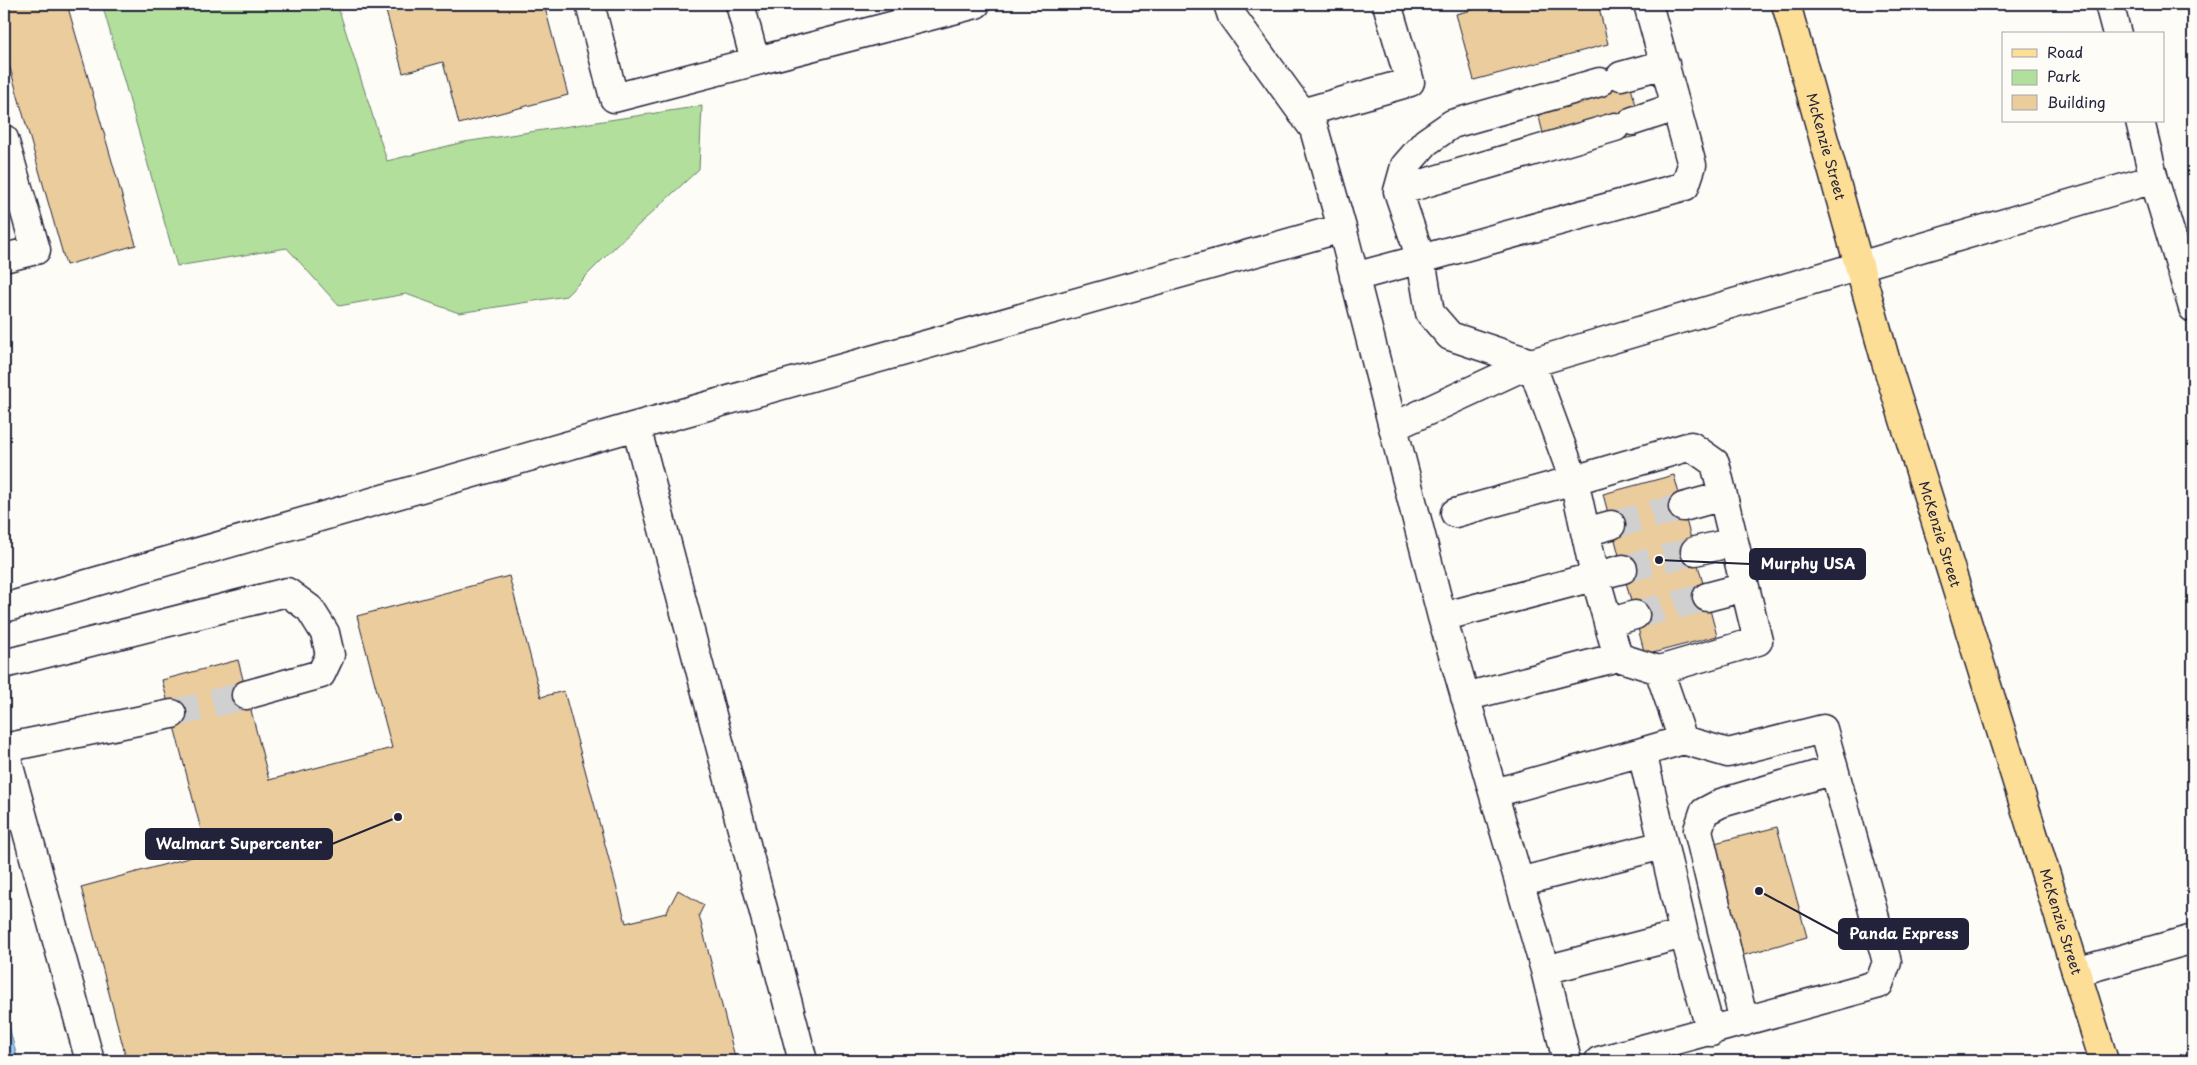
<svg xmlns="http://www.w3.org/2000/svg" width="2197" height="1065" font-family="'Playpen Sans',sans-serif">
  <rect width="100%" height="100%" fill="#fdfcf7"/>
  <filter id="ink" filterUnits="userSpaceOnUse"><feTurbulence type="fractalNoise" baseFrequency=".02" numOctaves="2"/><feDisplacementMap in="SourceGraphic" scale="10" xChannelSelector="R" yChannelSelector="G"/><feConvolveMatrix kernelMatrix="1 2 1 2 8 2 1 2 1" color-interpolation-filters="sRGB"/></filter>
  <g filter="url(#ink)">
    <!-- green -->
    <path fill="#b3df9c" stroke="#6a806c" d="M102,4H337L387,161L464,142L702,106L699,169L618,244L566,296L459,313L406,294L339,306L287,248L177,266Z"/>
    <!-- water -->
    <path fill="#94c8f1" stroke="#6686a8" d="M4,1007L18,1061H4Z"/>
    <!-- building -->
    <path fill="#eacc9d" stroke="#22223b" d="M4,4H67L136,245L66,265L4,47Z
      M384,4H544L568,95L459,124L443,62L403,73Z
      M1495,4H1598L1608,44L1474,80L1456,14Z
      M1618,65L1624,89L1631,88L1638,112L1631,113L1637,136L1618,140L1544,137L1538,113L1597,71Z
      M1674,475L1717,636L1645,655L1603,494Z
      M509,576L541,697L564,691L626,923L666,913L678,890L704,905L699,915L736,1061H127L81,887L207,853L162,680L238,660L269,780L392,748L357,616Z
      M1777,827L1807,937L1741,956L1711,844Z"/>
    <g fill="none" stroke-linecap="round" stroke-linejoin="round">
      <!-- minor-tunnel -->
      <path stroke="#d1d0d1" stroke-width="28" stroke-dasharray="28 14" stroke-linecap="butt" d="M1611,525L1683,507
        M1623,569L1695,551
        M1635,615L1707,597
        M172,714L246,695"/>
      <!-- minor casing -->
      <g stroke="#22223b" stroke-width="31">
        <path id="minor" d="M590,4L614,98L976,4
          M740,4L755,61
          M1228,4L1232,16L1314,129L1342,228
          M2109,4L2117,34
          M1621,76L1665,64
          M1302,113L1410,82L1387,4
          M1633,121L1676,107
          M2140,121L2154,179L2193,308
          M4,139L36,250L4,258
          M1398,191L1405,166L1426,142L1452,124L1600,82
          M1354,277L1421,259L1398,191L1615,127
          M1393,427L1442,617L1545,970L1567,1061
          M1683,507L1723,496
          M1455,513L1574,480L1531,363L1450,336L1430,313L1421,259L1685,186L1692,165L1648,4
          M1585,532L1611,525
          M1695,551L1734,542
          M1707,597L1745,587
          M4,608L636,426
          M1442,617L1623,569
          M1608,623L1635,615
          M4,664L287,592L310,609L325,633L330,655L321,674L246,695
          M1659,670L1758,641L1715,463L1691,446L1574,480L1595,576L1618,657L1659,670L1683,740
          M1465,697L1618,657
          M4,748L90,1061
          M4,748L172,714
          M1494,793L1642,752
          M1519,882L1663,845
          M1545,970L1684,934
          M2076,972L2193,939
          M1744,1022L1698,830L1704,812L1721,803L1834,770
          M803,1061L636,426L1342,228L1393,427L1531,363L2154,179
          M1599,1061L1879,984L1887,962L1823,729L1728,753L1683,740L1642,752L1684,934L1711,1032"/>
      </g>
      <!-- major casing -->
      <g stroke="#22223b" stroke-width="31">
        <g id="major">
          <path id="s1" d="M1786,4L1886,362L2104,1061"/>
        </g>
      </g>
      <!-- minor -->
      <use href="#minor" stroke="#fdfcf7" stroke-width="28"/>
      <!-- major -->
      <use href="#major" stroke="#fdde96" stroke-width="28"/>
    </g>
  </g>
  <g text-anchor="middle" stroke-width="4.5" stroke-linejoin="round" paint-order="stroke">
    <!-- street labels -->
    <g font-size="14" fill="#22223b" stroke="#fdfcf7">
      <text dy="5" stroke="none"><textPath href="#s1" startOffset="148">McKenzie Street</textPath></text>
      <text dy="5" stroke="none"><textPath href="#s1" startOffset="552">McKenzie Street</textPath></text>
      <text dy="5" stroke="none"><textPath href="#s1" startOffset="958">McKenzie Street</textPath></text>
    </g>
  </g>
  <!-- callouts -->
  <path fill="none" stroke="#22223b" stroke-width="2" d="M1659 560L1750 564M398 817L332 844M1759 891L1839 934"/>
  <g fill="#22223b" stroke="#fdfcf7" stroke-width="2">
    <circle cx="1659" cy="560" r="5"/>
    <circle cx="398" cy="817" r="5"/>
    <circle cx="1759" cy="891" r="5"/>
  </g>
  <g fill="#22223b" stroke="#22223b" stroke-width="2">
    <rect x="1750" y="549" width="115" height="30" rx="5"/>
    <rect x="146" y="829" width="186" height="30" rx="5"/>
    <rect x="1839" y="919" width="129" height="30" rx="5"/>
  </g>
  <g font-size="15" text-anchor="middle" font-weight="bold" fill="#fff">
    <text x="1808" y="569">Murphy USA</text>
    <text x="239" y="849">Walmart Supercenter</text>
    <text x="1904" y="939">Panda Express</text>
  </g>
  <!-- margin -->
  <rect width="2197" height="1065" fill="none" stroke="#fdfcf7" stroke-width="20"/>
  <rect x="10" y="10" width="2177" height="1045" fill="none" stroke="#22223b" stroke-width="2" filter="url(#ink)"/>
  <!-- legend -->
  <rect x="2002" y="32" width="162" height="90" fill="#fdfcf7" stroke="#a5a5ac"/>
  <rect x="2012" y="49" width="25" height="8" fill="#fdde96" stroke="#a5a5ac"/>
  <text x="2047" y="58" font-size="15" fill="#22223b">Road</text>
  <rect x="2012" y="70" width="25" height="15" fill="#b3df9c" stroke="#a5a5ac"/>
  <text x="2047" y="82" font-size="15" fill="#22223b">Park</text>
  <rect x="2012" y="95" width="25" height="15" fill="#eacc9d" stroke="#a5a5ac"/>
  <text x="2047" y="108" font-size="15" fill="#22223b">Building</text>
</svg>
